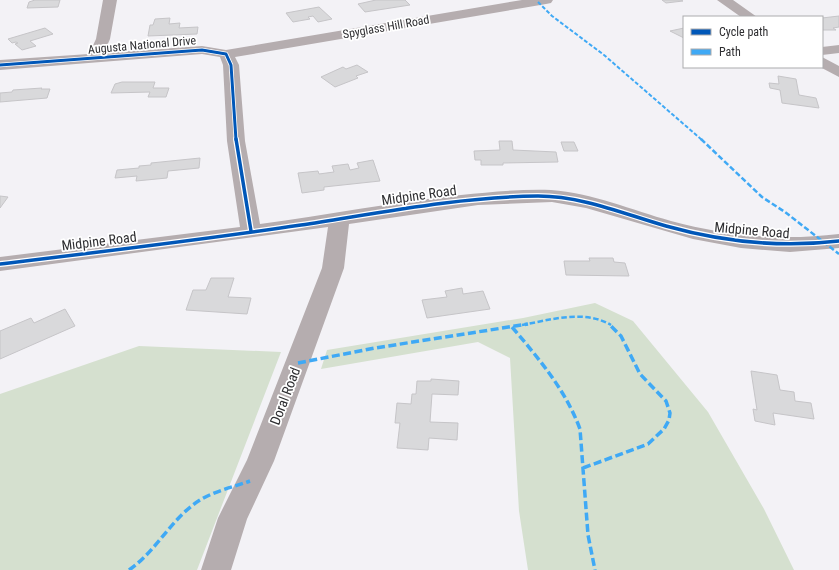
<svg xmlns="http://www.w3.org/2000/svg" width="839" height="570" font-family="'Roboto Condensed',sans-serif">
  <rect width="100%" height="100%" fill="#f3f2f6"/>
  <!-- green -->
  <path fill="#d5e0cf" d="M595,303L633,321L708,412L764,509L794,570H528L519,511L510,358L478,342L321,369L327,350L523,318Z
    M139,346L281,352L197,570H0V394Z"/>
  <!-- building -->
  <path fill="#d9d9db" stroke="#c6c5c8" d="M35,0H60L58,7L27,8L29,2Z
    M376,0H405L410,5L365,12L358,4Z
    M662,0H681L683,1L666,3Z
    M319,7L332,19L318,22L313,16L308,17L310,19L293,22L286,13Z
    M839,16V27L833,28L836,30H822V18Z
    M170,18L169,24L180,23L179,28L198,27L197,34L148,36L150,25H153L155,19Z
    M45,28L53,34L30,41L36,46L22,50L15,44L18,43L16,42L12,43L8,39Z
    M684,28V38L670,31Z
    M357,65L368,72L356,76L358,78L335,87L321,77L343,67L346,69Z
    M778,76L796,79L799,95L816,98L819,108L782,103L780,90L770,88L769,83L779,84Z
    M122,82H155L153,88H169L166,97H148L150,92L111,93L115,84Z
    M42,88L41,89H50L47,98L0,102V93L12,92L13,90Z
    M499,141H512L513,150L556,152L558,162L503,163V165H481V160H475L474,151L500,150Z
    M561,142H574L578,151H564Z
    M200,158L199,168L168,171L167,178L136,181L137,176L115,178L117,170L139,168V166L151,165V163Z
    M373,160L380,181L324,187V190L302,193L298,173L318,171L319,174L334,172L332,166L348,164L350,170L359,168L357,163Z
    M0,196L8,197L0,208Z
    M589,258H613L614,262L625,263L629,276L566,275L564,261H590Z
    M211,278H234L228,297L251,298L247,314L186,310L193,290H206Z
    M462,288L463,294L483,291L490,309L427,318L422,300L447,297L445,291Z
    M65,309L75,326L0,359V331L31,318L34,323Z
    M751,371L777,375L780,390L794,392L795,401L811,403L814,419L773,413L775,425L755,421L753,409L757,410Z
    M431,379L459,381L458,395L432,394L430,422L458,423L457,440L429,438L428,450L397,448L400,423H395L397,403L411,404L412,394H416L417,381H431Z"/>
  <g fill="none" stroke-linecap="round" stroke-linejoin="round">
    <!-- street -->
    <path fill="#b5adaf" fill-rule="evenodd" d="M103,0H117L110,39L104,53L202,46L226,50L522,0H553L551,3L546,4L235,57L239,65L245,141L260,224C327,215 393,202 461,195C490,192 521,189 551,190C592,193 632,210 671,221C727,236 782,241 839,234V248L790,252L741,248L693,239L586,208L552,202L478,205L349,224L344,268L274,461L247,519L231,570H201L218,518L247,460L322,268L328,227L0,271V257L240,227L227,141L223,65L220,57L202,54L0,70V60L89,54L96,39Z
      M717,0H733L757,17H741Z
      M839,45V53L822,55V47Z
      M822,57L839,66V77L820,67H822Z"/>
    <!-- quiet-far2 -->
    <path stroke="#3fa9f5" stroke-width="2" stroke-dasharray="4 2" stroke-linecap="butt" d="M538,2L552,16L604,55L702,140"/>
    <!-- quiet-far1 -->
    <path stroke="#3fa9f5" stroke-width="2.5" stroke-dasharray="5.5 2.5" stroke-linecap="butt" d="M701,139L762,197L785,212L839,254
      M522,325C550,320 584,309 611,325"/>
    <!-- quiet -->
    <path stroke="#3fa9f5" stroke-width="3.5" stroke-dasharray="8 3.5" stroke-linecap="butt" d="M512,327C539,359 565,389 580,429L588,535L595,570
      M298,363L375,348L528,324
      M583,468L648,444L664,429L669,420L670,413L666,401L640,374L621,336L609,324
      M129,570C155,552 169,523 193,505C209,492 231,488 250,481"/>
    <!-- cycleway-far1 casing -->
    <g stroke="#fff" stroke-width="4.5">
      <path id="cycleway-far1" d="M0,65L202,50L226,54L231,65L236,140"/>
    </g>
    <!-- cycleway casing -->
    <g stroke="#fff" stroke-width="6">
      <path id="cycleway" d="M236,139L251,231
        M0,264C100,252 201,240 301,225C379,213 458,197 538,196C582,196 624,214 666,226C723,242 780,248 839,241"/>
    </g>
    <!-- cycleway-far1 -->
    <use href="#cycleway-far1" stroke="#0057b8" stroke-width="3"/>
    <!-- cycleway -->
    <use href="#cycleway" stroke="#0057b8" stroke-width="3.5"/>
  </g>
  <g text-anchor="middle" stroke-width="3.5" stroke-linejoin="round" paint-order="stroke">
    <!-- far-street labels -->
    <g font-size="12" fill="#2e2e31" stroke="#fff">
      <text transform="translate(386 27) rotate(-10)" y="4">Spyglass Hill Road</text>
      <text transform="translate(142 45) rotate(-5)" y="4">Augusta National Drive</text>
    </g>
    <!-- street labels -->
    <g font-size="14" fill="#2e2e31" stroke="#fff">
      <text transform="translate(419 195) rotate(-8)" y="5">Midpine Road</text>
      <text transform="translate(752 230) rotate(5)" y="5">Midpine Road</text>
      <text transform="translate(99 241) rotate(-7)" y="5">Midpine Road</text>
      <text transform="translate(285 396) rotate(-69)" y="5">Doral Road</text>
    </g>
  </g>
  <!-- legend -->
  <rect x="683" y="16" width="140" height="52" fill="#ffffff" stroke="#ababad"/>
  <rect x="691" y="29" width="20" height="6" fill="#0057b8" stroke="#ababad"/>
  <text x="719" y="36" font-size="12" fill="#2e2e31">Cycle path</text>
  <rect x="691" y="49" width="20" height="6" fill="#3fa9f5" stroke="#ababad"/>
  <text x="719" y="56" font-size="12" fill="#2e2e31">Path</text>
</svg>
